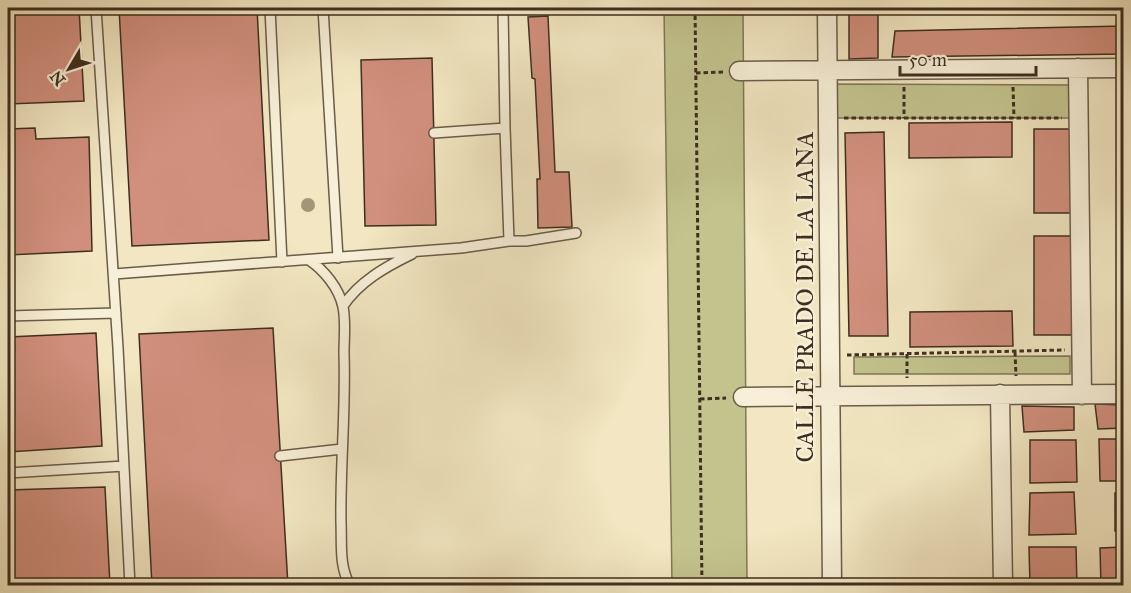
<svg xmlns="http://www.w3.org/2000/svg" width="1131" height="593" font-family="'IM FELL Great Primer',serif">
  <rect width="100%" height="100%" fill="#f2e7c2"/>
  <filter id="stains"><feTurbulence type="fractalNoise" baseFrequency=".00333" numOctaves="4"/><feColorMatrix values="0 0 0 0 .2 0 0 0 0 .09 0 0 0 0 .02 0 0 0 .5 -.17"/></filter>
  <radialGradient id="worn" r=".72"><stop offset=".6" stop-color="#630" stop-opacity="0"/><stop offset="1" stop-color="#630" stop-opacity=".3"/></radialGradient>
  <!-- green -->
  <path fill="#c3c38e" stroke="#807856" stroke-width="1.5" d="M664,8H743L747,585H672Z
    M827,84L1079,85V118H827Z
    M1070,356V374H854V357Z"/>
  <!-- building -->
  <path fill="#d18f7d" stroke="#3e2e1f" stroke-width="1.5" d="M8,8H79L84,101L8,104Z
    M119,8H257L269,240L132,246Z
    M343,8H480V11L343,14Z
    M849,8H878V58L849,59Z
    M548,16L555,172H569L572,227L538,228L537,179H540L535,79L532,78L528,17Z
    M1124,26V54L892,57L895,31Z
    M432,58L436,225L365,226L361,60Z
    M1012,122V157L909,158V123Z
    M35,128L36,139L89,137L92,251L8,255V129Z
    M1034,129H1070L1071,213H1034Z
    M884,132L888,336H849L845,133Z
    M1034,236H1072V335H1034Z
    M1012,311L1013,346L910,347V312Z
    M273,328L288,586H152L139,334Z
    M96,333L102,446L8,452V337Z
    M1095,404L1124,405V428L1098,429Z
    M1022,406L1074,407V430L1024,432Z
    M1099,439H1124V481H1100Z
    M1030,440H1076L1077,482L1030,483Z
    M105,487L110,586H8V490Z
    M1074,492L1076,534L1029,535L1030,493Z
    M1115,493H1124V531H1115Z
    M1029,547H1076L1077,586H1030Z
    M1124,547V586H1101L1100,548Z"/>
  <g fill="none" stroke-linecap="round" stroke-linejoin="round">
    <!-- lane casing -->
    <g stroke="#6b5c48" stroke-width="12">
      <path id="lane" d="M96,8L118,348L130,586
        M270,8L282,262
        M323,8L338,258
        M503,8L505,128
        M509,241H526L576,233
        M309,260C324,270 339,288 343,307C346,321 344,338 344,353C346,410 340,466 341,523C342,546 339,565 350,586
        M114,274L461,248L509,241L505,128L434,133
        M343,306C359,282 385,267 412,254
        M8,316L116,313
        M280,456L342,449
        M8,473L124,466"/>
    </g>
    <!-- street casing -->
    <g stroke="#6b5c48" stroke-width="21">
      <path id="street" d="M827,8L832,586
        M1078,68L1082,395
        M739,71L1124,68
        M1000,394L1003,586
        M743,397L1124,394"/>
    </g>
    <!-- path -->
    <path stroke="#3e2e1f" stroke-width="3" stroke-dasharray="4.5 3" stroke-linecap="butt" d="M695,8L702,586
      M696,73L723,72
      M904,87V118
      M1013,87L1014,118
      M844,118H1062
      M1015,352L1016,376
      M907,354V378
      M847,355L1065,350
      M700,399L726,398"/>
    <!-- lane -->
    <use href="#lane" stroke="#f7efd7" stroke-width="9"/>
    <!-- street -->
    <use href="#street" stroke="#f7efd7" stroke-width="18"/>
  </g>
  <!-- trees -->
  <circle fill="#a19678" cx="308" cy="205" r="7"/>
  <g text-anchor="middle" stroke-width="5" stroke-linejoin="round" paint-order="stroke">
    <!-- street labels -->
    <g font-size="24" fill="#3e2e1f" stroke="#f7efd7">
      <text transform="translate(805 297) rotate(-90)" y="8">CALLE PRADO DE LA LANA</text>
    </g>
  </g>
  <!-- margin -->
  <rect width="1131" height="593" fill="none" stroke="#f2e7c2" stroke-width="30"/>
  <rect x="9" y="9" width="1113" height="575" fill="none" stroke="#3e2e1f" stroke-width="3"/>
  <rect x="15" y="15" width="1101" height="563" fill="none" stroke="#3e2e1f" stroke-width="1.5"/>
  <!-- north arrow -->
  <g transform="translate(69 69) rotate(231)" stroke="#f7efd7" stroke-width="4.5" paint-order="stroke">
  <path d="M0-4.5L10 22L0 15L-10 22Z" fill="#3e2e1f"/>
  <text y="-9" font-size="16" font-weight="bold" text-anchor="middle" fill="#3e2e1f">N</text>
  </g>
  <!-- scale -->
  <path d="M900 66v9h136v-9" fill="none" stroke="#3e2e1f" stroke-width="3"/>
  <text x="909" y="66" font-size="18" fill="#3e2e1f" stroke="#f7efd7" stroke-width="4.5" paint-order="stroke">50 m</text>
  <rect width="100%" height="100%" filter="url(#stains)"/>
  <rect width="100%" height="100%" fill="url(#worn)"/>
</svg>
